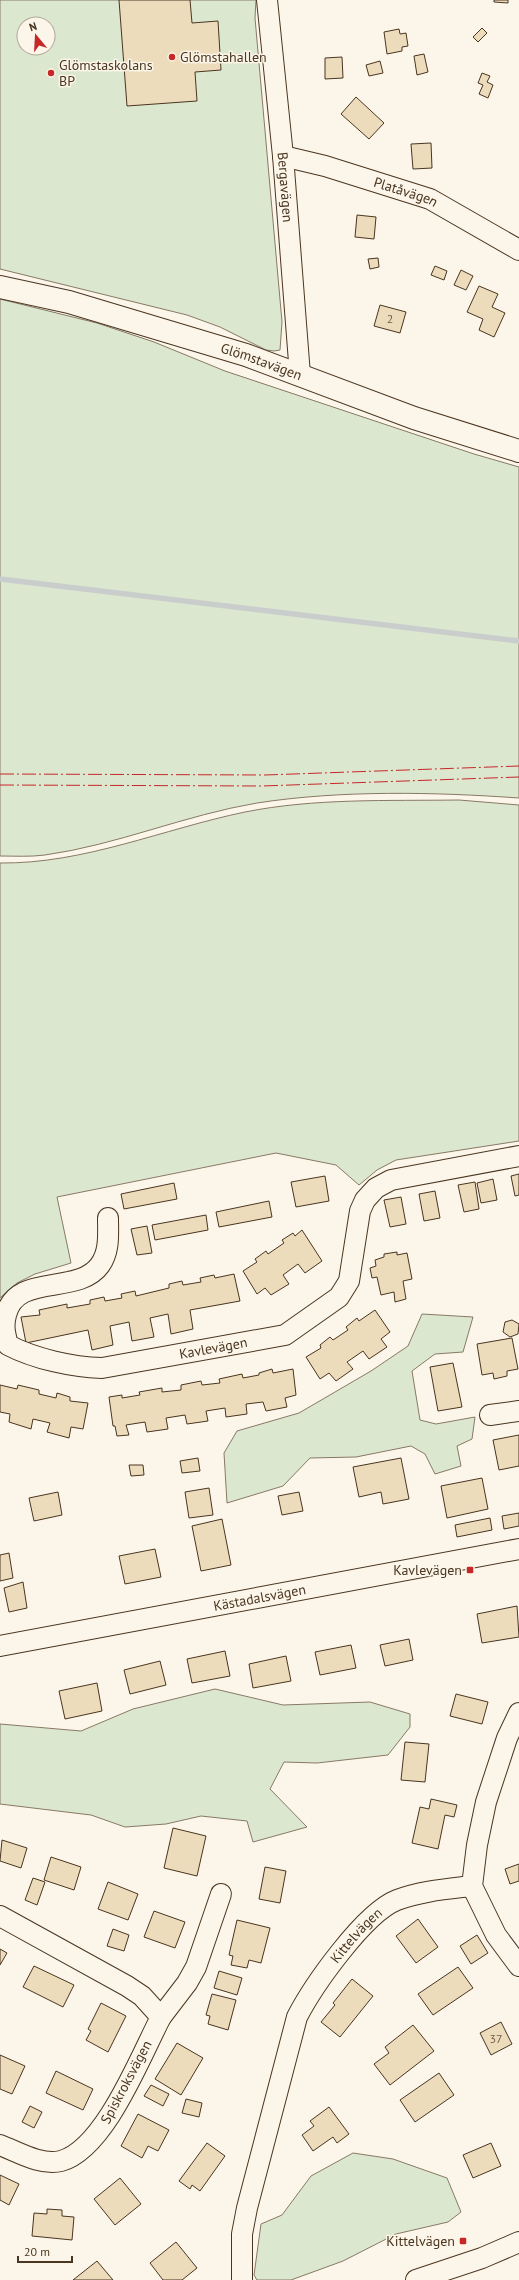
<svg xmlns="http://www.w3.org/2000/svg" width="519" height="2280" font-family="'PT Sans',sans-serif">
  <rect width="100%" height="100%" fill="#fbf6e9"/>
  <!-- green -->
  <path fill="#dce7d0" stroke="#887966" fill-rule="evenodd" d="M0,0H256L255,18L282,322L280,350L274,351L266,350L220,327L187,315L0,269ZM24,24H48V48H24Z
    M0,299L97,323L154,342L225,371L474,454L519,467V798C434,792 341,790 257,803C185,815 117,845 45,855C30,857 15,856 0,856Z
    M459,800L519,805V1141L396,1160L377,1170L359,1185L336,1165L276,1153L57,1197L71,1263L35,1274L17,1283L0,1298V863C84,864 163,829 245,812C315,798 388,801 459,800Z
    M422,1314L473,1317L463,1352L435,1354L412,1371L420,1420L436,1424L475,1417L472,1439L457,1446L461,1466L435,1474L425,1454L411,1446L356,1457L310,1458L283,1486L227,1503L224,1453L237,1431L299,1413L371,1371L408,1346Z
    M215,1689L283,1705L370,1702L410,1714V1727L388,1755L317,1763L284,1762L270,1789L307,1827L253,1842L247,1821L201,1816L166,1824L125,1827L91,1815L0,1804V1724L81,1731L133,1709Z
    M353,2153L393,2159L447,2178L461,2212L448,2222L396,2234L343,2261L291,2280H257L254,2275L261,2224L282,2215L311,2176Z"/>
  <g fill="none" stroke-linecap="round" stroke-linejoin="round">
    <!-- stream -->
    <path stroke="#c9cecd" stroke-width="5.5" d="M0,579L519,641"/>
  </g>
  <!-- building -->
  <path fill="#ecdcbc" stroke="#4a3520" d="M119,0H190L192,23L218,21L221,70L195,72L197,101L127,106Z
    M494,0H508V3L494,2Z
    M482,28L487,33L478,42L473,37Z
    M399,29L400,34L406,33L408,46L402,47V51L387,54L384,32Z
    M424,54L428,72L417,75L414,56Z
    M342,57L343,78L325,79V58Z
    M380,61L383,73L369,76L366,65Z
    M482,73L490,76L487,82L493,85L488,98L479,94L483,85L478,83Z
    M356,97L384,123L369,139L341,114Z
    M431,143L432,168L413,169L411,144Z
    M357,215L376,217L374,239L355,237Z
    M378,258L379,267L370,269L368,259Z
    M435,266L447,271L444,280L431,275Z
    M461,270L473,276L466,290L454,285Z
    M479,286L498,294L492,307L505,313L494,337L479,330L483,319L467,312Z
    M380,305L406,312L400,333L374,326Z
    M519,1174V1195L515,1196L511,1176Z
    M325,1176L329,1201L296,1207L291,1182Z
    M493,1179L497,1200L481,1203L477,1183Z
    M475,1182L479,1209L464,1212L458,1185Z
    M174,1183L177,1199L124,1209L121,1194Z
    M435,1191L440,1218L424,1221L419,1194Z
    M401,1197L406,1224L390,1227L384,1200Z
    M269,1201L272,1217L219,1227L216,1212Z
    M206,1215L208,1230L155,1240L152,1225Z
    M147,1226L152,1253L137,1255L131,1229Z
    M302,1230L322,1261L305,1273L298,1264L283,1275L289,1284L271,1295L265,1288L257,1294L243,1271L257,1262L255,1259L266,1251L268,1254L284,1243L282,1240L293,1233L295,1236Z
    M397,1252V1255L407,1253L412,1279L403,1281L406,1299L395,1302L394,1292L381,1295L377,1277L372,1278L370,1268L376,1266L375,1260L384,1257V1254Z
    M234,1274L240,1301L190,1310L193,1329L171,1334L168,1314L150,1318L154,1337L132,1341L129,1322L110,1326L113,1345L92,1350L88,1330L26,1343L21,1317L40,1315L39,1310L67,1304V1308L90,1304V1300L104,1297L105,1301L122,1298L121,1294L135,1291L136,1296L169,1288V1284L182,1281L183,1285L201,1282L200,1278L214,1275L215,1278Z
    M375,1310L390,1332L381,1339L387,1347L369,1359L363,1351L347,1362L353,1369L336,1381L329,1373L320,1379L306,1357L321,1348L320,1345L330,1337L333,1340L348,1330L346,1327L357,1318L359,1321Z
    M512,1320L519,1324L518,1334L510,1337L503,1332L505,1322Z
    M512,1338L518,1369L507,1371V1376L494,1379L493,1373L482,1375L477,1344Z
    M453,1363L462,1407L438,1411L430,1367Z
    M272,1369L273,1373L293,1369L296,1395L285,1398L287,1407L266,1411L263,1402L246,1404L247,1414L226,1417L225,1408L206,1411L208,1421L187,1424L185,1415L166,1418L168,1429L147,1432L145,1422L126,1425L129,1435L117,1436L115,1426H113L109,1397L122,1395V1398L140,1395L139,1392L162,1388V1392L181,1390V1385L201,1381L202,1385L220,1383L219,1379L242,1374L243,1378L259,1375V1373Z
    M0,1385L17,1389L18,1385L39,1390V1394L56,1398L57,1393L70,1397V1401L88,1403L83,1429L71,1427L69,1438L47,1432L50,1423L33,1419L31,1429L9,1422L10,1414L0,1412Z
    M519,1435V1466L499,1470L493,1440Z
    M198,1458L200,1471L182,1473L180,1461Z
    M401,1458L409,1499L383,1504L381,1492L359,1497L353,1467Z
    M129,1465H143L144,1475L131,1476Z
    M482,1478L488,1509L447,1518L441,1486Z
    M209,1488L213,1515L189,1518L185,1492Z
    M58,1492L62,1515L34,1521L29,1498Z
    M299,1492L303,1511L282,1515L278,1496Z
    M519,1513V1526L504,1529L502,1516Z
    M490,1518L492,1530L457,1537L455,1525Z
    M222,1519L231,1565L201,1571L192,1526Z
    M155,1549L161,1577L125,1584L119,1556Z
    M9,1553L13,1578L0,1581V1555Z
    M23,1582L27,1608L9,1612L4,1588Z
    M517,1606L519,1637L482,1643L477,1614Z
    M409,1639L413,1660L385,1666L380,1645Z
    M351,1645L356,1668L320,1675L315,1652Z
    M225,1651L230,1676L192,1683L187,1659Z
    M286,1656L291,1681L253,1688L249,1664Z
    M160,1661L166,1685L130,1694L124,1670Z
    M97,1683L102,1711L65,1719L59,1691Z
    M456,1694L488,1702L482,1724L450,1716Z
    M405,1742L429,1744L425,1782L401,1780Z
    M431,1799L457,1805L454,1817L445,1815L438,1849L412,1843L420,1807L429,1809Z
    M173,1828L206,1836L197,1876L164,1868Z
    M2,1840L27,1848L21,1868L0,1861Z
    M51,1857L81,1867L74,1890L44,1880Z
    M519,1864V1881L510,1884L505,1869Z
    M265,1867L286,1871L280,1903L259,1899Z
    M33,1878L45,1882L37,1905L25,1900Z
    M108,1882L138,1894L128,1920L98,1909Z
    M154,1911L185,1922L175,1948L144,1937Z
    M418,1919L438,1947L416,1963L396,1936Z
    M237,1920L270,1928L261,1963L249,1960L247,1968L231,1965L233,1956L229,1955Z
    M113,1929L129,1935L124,1951L107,1946Z
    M477,1935L488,1953L471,1964L460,1946Z
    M0,1949L7,1953L0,1965Z
    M34,1966L74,1985L63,2007L23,1987Z
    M458,1967L473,1988L433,2015L418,1994Z
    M219,1971L242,1978L237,1995L214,1988Z
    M352,1979L373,1996L340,2037L321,2022L335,2005L333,2003Z
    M212,1994L236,2000L228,2030L208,2024L210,2016L206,2015Z
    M101,2003L126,2016L108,2052L86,2040L91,2031L88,2029Z
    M501,2022L512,2044L491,2055L480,2033Z
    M413,2025L434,2051L390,2085L374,2064L389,2053L385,2047Z
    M177,2043L203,2058L181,2095L155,2079Z
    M0,2055L25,2066L12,2094L0,2089Z
    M56,2071L93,2089L83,2110L46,2093Z
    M439,2073L454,2095L415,2122L400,2100Z
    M151,2085L169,2094L163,2106L144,2096Z
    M186,2099L202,2103L199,2117L182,2113Z
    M30,2106L42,2112L34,2128L22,2122Z
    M329,2107L349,2134L337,2143L333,2137L313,2151L302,2135L314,2126L310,2121Z
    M138,2114L169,2130L158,2151L148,2146L142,2158L121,2146Z
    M207,2143L225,2156L200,2191L192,2185L190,2189L179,2181Z
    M491,2143L501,2166L473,2178L463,2155Z
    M0,2175L19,2184L9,2205L0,2200Z
    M120,2178L141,2204L115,2225L94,2199Z
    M47,2209L62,2210V2216L74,2217L72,2240L32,2236L34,2213L47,2214Z
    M176,2242L197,2268L182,2280H163L150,2263Z
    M97,2261L113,2280H73Z"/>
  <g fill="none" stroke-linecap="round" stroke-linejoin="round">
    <!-- minor casing -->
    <g stroke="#4a3520" stroke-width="22">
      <g id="minor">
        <path id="s1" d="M267,0L283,156L300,375"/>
        <path id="s2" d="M283,156L325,166L430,199L519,250"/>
        <path id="s3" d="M108,1218C108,1234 110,1251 100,1265C78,1296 16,1272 6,1315C3,1326 5,1334 8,1345C35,1359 72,1367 102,1368L285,1335L339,1297L349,1281L360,1211L365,1200L376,1188L391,1180L519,1156"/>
        <path d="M490,1415L519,1411"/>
        <path id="s4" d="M0,1646L519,1549"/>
        <path d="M519,1713L507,1738L486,1802L477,1845L472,1886L496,1935L519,1966"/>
        <path d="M0,1916L127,1986L142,1996L161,2017C141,2055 105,2149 61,2161C41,2166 18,2152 0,2145"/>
        <path d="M161,2017L187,1983L196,1967L221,1894"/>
        <path id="s5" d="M242,2280V2234L247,2208L297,2017C313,1986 364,1913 397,1900C421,1891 447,1889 472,1886"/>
        <path d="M416,2280L482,2258L519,2242"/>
      </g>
    </g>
    <!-- major casing -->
    <g stroke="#4a3520" stroke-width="24">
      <g id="major">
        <path id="s6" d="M0,287L69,302L246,355L414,418L519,451"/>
      </g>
    </g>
    <!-- minor -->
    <use href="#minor" stroke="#fbf6e9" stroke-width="20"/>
    <!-- major -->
    <use href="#major" stroke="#fbf6e9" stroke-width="22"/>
    <!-- power -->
    <path stroke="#c62828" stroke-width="1" stroke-dasharray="14 3 2 3" stroke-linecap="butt" d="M0,774L265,775L519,766
      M0,785L262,786L519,777"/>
  </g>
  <!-- markers -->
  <g fill="#c62828" stroke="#fbf6e9" stroke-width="1.5">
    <circle cx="172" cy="57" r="4"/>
    <circle cx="51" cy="73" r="4"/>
    <rect x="466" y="1566" width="8" height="8" rx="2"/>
    <rect x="459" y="2237" width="8" height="8" rx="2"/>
  </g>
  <g text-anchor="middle" stroke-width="3" stroke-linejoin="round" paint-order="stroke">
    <!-- number labels -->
    <g font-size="12" fill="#725f47">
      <text x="390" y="323">2</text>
      <text x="496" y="2043">37</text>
    </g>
    <!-- poi labels -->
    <g font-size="14" fill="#4a3520" stroke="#fbf6e9" text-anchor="start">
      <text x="180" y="62">Glömstahallen</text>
      <text x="59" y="70">Glömstaskolans<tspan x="59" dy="16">BP</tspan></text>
      <text x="462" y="1575" text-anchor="end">Kavlevägen</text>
      <text x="455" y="2246" text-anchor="end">Kittelvägen</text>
    </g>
    <!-- street labels -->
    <g font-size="14" fill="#4a3520" stroke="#fbf6e9">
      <text dy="5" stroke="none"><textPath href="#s1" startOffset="188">Bergavägen</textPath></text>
      <text dy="5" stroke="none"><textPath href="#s2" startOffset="128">Platåvägen</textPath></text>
      <text dy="5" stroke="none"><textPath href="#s6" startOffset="272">Glömstavägen</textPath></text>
      <text dy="5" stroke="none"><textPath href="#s3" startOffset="402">Kavlevägen</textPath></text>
      <text dy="5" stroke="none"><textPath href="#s4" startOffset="264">Kästadalsvägen</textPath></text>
      <text dy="5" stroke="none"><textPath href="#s5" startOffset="371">Kittelvägen</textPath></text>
      <text transform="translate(126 2082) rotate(-62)" y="5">Spiskroksvägen</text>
    </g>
  </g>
  <!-- north arrow -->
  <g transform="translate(36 36) rotate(342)"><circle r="19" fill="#fbf6e9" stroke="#b4a999"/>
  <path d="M0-3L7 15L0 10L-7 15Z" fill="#c62828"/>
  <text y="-6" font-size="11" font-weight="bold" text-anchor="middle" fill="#4a3520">N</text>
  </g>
  <!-- scale -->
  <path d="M18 2256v6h54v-6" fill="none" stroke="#4a3520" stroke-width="2"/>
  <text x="24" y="2256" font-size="12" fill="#4a3520" stroke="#fbf6e9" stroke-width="3" paint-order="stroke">20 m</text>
</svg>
